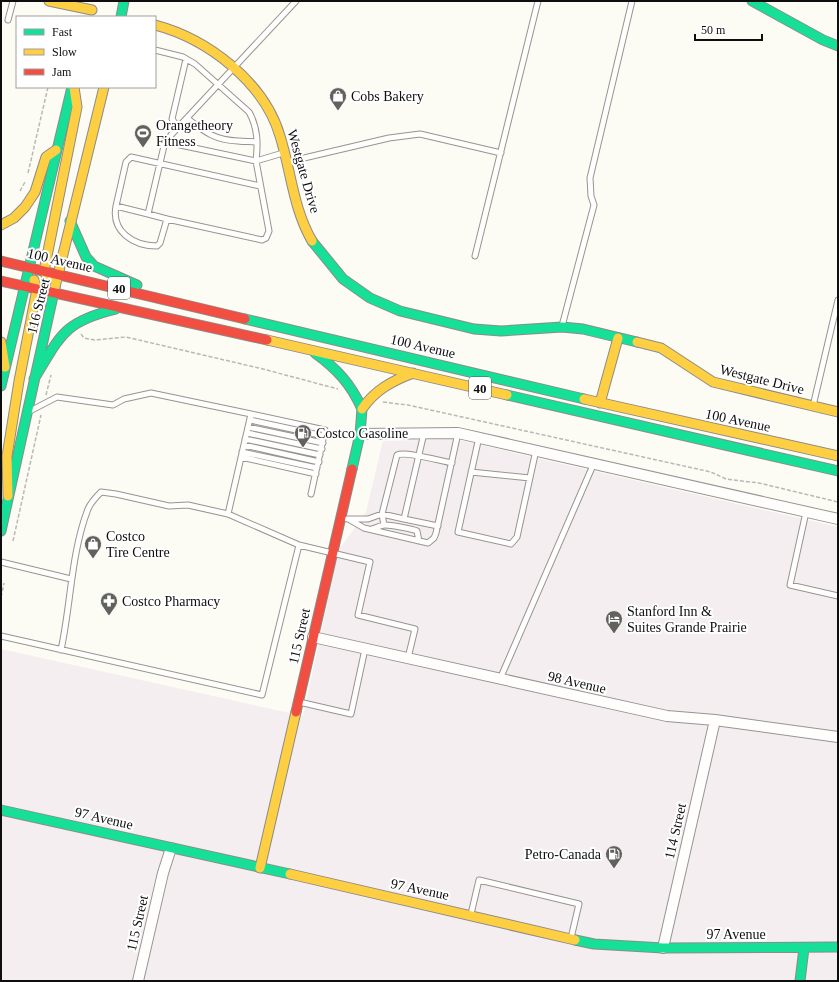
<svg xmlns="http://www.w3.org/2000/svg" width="839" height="982" font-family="'Times New Roman',serif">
  <rect width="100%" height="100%" fill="#fcfbf4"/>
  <!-- industrial -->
  <path fill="#f4eef0" d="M454,439L838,527V981H1V649L303,716L339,550L366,512L383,441Z"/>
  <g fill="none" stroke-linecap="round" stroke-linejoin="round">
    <!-- lane casing -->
    <g stroke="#959592" stroke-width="7">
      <path id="lane" d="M8,20L13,1
        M155,50L183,57L195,64L249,112C258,128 258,144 256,161L166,142
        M187,118C205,132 214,140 238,141C245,142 251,141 257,142
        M178,127L172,119L186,59
        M287,162L389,138L420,134L501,153
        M116,206L126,162L131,157L260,186
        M148,214L167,219L160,243L157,246C134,246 111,232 116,206L148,214L164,146L171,135L296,1
        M167,219L262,240L266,238L269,231L256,161L283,153
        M475,256L538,1
        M562,326L594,205L591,196L590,178L632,1
        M813,406L838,300
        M30,411L57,397L113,405L124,399L151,393L251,414L228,514
        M251,414L325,430L311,494
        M250,420L324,436
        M248,427L323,443
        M247,433L322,449
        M424,433L404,519L382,514L397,455C406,451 440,461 452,463
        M479,437L458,532L511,544L517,537L536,450
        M245,439L320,455
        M244,445L319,462
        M242,452L317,468
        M241,457L316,474
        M471,472L530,478
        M806,512L790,585L838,596
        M347,519H368L382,514L384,525
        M404,519L438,526
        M350,520L364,528L428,543L434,538L436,533L458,433
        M372,529C376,528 381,525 385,525C391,525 413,529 417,531L419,541
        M1,562L71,579
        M1,636L262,695L299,545L370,562L358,615L415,629L408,658
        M61,650C71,604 71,553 88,509C91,502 96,497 101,492L116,494L169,506L188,505L228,514L299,545
        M500,679L594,463
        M299,702L351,714L365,649
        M471,914L479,880L579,904L571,938"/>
    </g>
    <!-- street casing -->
    <g stroke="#959592" stroke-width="12">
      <path id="street" d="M360,434L458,433L838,519
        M313,637L667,716L715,720L838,737
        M663,948L715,720
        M138,981L163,873L171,848"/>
    </g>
    <!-- fast casing -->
    <g stroke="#8c8b88" stroke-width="11">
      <path id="fast" d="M752,1L823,40L838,46
        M121,17L124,1
        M70,221L86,257L94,266L137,285
        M312,241L343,279L370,298L400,311L474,329L501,331L562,327L583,329L637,342
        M245,319L584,399
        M315,353C337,369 351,384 362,409
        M34,379C61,335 63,322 116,309
        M1,386L72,87
        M507,395L838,471
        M352,469L360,434L362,409
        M1,531L55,287
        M1,810L290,874
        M575,940L594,944L663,948L838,947
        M800,981L804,948"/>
    </g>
    <!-- slow casing -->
    <g stroke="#8c8b88" stroke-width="11">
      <path id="slow" d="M49,1L92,10
        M155,25C208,39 264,82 280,136C291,171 293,208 312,241
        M1,225L14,218L25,207L35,192L46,157L56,150
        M48,279L44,271L77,107L74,87
        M55,287L104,87
        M267,340L507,395
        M1,342L5,367
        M637,342L661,348L713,382L838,412
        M584,399L838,456
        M600,403L618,338
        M362,409C375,390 392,381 413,373
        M8,496L7,456L19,381L37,289L34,280
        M260,868L296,712
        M290,874L575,940"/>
    </g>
    <!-- jam casing -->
    <g stroke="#8c8b88" stroke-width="11">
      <path id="jam" d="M1,261L245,319
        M1,281L267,340
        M296,712L352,469"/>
    </g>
    <!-- path -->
    <path stroke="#b8b8b7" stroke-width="1.5" stroke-dasharray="4 2" stroke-linecap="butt" d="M28,173L48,87
      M20,191L25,182
      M81,334L84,338L95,340L126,337L263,369L338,389
      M46,395L51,375
      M383,402L408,405L711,472L726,479L759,483L838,502
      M13,541L41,415
      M1,597L4,583"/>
    <!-- lane -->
    <use href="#lane" stroke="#fffefd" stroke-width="5"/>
    <!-- street -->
    <use href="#street" stroke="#fffefd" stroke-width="10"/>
    <!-- fast -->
    <use href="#fast" stroke="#16e098" stroke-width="9"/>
    <!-- slow -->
    <use href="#slow" stroke="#ffcf43" stroke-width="9"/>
    <!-- jam -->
    <use href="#jam" stroke="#f24e42" stroke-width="9"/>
  </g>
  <!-- icons -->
  <defs>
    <g id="shop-pin" transform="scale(0.9)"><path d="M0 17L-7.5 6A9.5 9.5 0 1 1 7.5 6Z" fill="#61615e" stroke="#fff"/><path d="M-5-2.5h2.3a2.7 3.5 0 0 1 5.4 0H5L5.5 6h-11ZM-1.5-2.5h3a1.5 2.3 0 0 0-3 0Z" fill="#fff"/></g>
    <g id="stadium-pin" transform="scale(0.9)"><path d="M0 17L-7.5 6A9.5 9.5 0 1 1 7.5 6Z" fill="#61615e" stroke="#fff"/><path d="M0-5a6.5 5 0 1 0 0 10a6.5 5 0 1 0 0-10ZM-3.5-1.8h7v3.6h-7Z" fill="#fff"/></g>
    <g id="fuel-pin" transform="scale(0.9)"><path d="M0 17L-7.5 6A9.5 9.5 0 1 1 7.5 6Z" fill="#61615e" stroke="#fff"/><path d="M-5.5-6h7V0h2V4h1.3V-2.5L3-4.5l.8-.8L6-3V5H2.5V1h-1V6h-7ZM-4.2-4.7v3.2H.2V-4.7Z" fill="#fff"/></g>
    <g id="pharmacy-pin" transform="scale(0.9)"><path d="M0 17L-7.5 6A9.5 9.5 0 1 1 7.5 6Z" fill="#61615e" stroke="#fff"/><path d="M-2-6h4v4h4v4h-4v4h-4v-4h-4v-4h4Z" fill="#fff"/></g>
    <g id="hotel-pin" transform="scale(0.9)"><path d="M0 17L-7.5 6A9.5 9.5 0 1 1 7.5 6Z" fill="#61615e" stroke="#fff"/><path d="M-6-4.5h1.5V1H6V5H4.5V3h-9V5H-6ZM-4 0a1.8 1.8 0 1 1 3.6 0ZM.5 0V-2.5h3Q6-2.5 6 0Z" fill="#fff"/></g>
  </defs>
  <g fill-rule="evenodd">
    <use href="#shop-pin" x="338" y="96"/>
    <use href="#stadium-pin" x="143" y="133"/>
    <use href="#fuel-pin" x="303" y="433"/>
    <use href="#shop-pin" x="93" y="544"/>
    <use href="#pharmacy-pin" x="109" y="601"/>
    <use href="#hotel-pin" x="614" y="619"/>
    <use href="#fuel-pin" x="614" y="854"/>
  </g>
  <g text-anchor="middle" stroke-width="4" stroke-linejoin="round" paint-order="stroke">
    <!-- shield labels -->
    <g fill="#fff" stroke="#565656" stroke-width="1">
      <rect x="108" y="277" width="22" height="22" rx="3"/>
      <rect x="469" y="377" width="22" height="22" rx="3"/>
    </g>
    <g font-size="13" font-weight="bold" fill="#0e0e0e">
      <text x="119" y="293">40</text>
      <text x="480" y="393">40</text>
    </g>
    <!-- poi labels -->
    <g font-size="14" fill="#0e0e0e" stroke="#fff" text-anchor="start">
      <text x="351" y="101">Cobs Bakery</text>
      <text x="156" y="130">Orangetheory<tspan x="156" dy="16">Fitness</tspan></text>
      <text x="316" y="438">Costco Gasoline</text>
      <text x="106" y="541">Costco<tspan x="106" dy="16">Tire Centre</tspan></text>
      <text x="122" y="606">Costco Pharmacy</text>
      <text x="627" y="616">Stanford Inn &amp;<tspan x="627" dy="16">Suites Grande Prairie</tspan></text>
      <text x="601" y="859" text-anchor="end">Petro-Canada</text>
    </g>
    <!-- street labels -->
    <g font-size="14" fill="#0e0e0e" stroke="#fff">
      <text transform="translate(304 171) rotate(74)" y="5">Westgate Drive</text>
      <text transform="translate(60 260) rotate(13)" y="5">100 Avenue</text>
      <text transform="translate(38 306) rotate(-76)" y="5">116 Street</text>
      <text transform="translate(423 346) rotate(13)" y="5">100 Avenue</text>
      <text transform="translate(762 379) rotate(14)" y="5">Westgate Drive</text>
      <text transform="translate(738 420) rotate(12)" y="5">100 Avenue</text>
      <text transform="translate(299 636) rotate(-77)" y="5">115 Street</text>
      <text transform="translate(577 682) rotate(13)" y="5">98 Avenue</text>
      <text transform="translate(104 818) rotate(13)" y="5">97 Avenue</text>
      <text transform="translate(675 831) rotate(-77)" y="5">114 Street</text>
      <text transform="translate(420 889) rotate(12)" y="5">97 Avenue</text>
      <text transform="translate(137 923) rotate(-77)" y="5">115 Street</text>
      <text x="736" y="939">97 Avenue</text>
    </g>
  </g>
  <!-- border -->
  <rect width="839" height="982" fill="none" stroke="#0e0e0e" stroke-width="4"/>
  <!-- legend -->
  <rect x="16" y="16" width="140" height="72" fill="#ffffff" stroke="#9f9f9f"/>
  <rect x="24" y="29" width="20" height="6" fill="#16e098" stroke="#9f9f9f"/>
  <text x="52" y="36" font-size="12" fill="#0e0e0e">Fast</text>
  <rect x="24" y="49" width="20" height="6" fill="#ffcf43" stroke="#9f9f9f"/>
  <text x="52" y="56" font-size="12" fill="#0e0e0e">Slow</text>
  <rect x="24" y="69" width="20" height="6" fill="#f24e42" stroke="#9f9f9f"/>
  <text x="52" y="76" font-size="12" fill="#0e0e0e">Jam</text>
  <!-- scale -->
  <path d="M695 34v6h67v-6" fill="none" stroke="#0e0e0e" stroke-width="2"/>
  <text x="701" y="34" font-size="12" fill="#0e0e0e" stroke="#ffffff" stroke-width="3" paint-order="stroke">50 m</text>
</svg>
